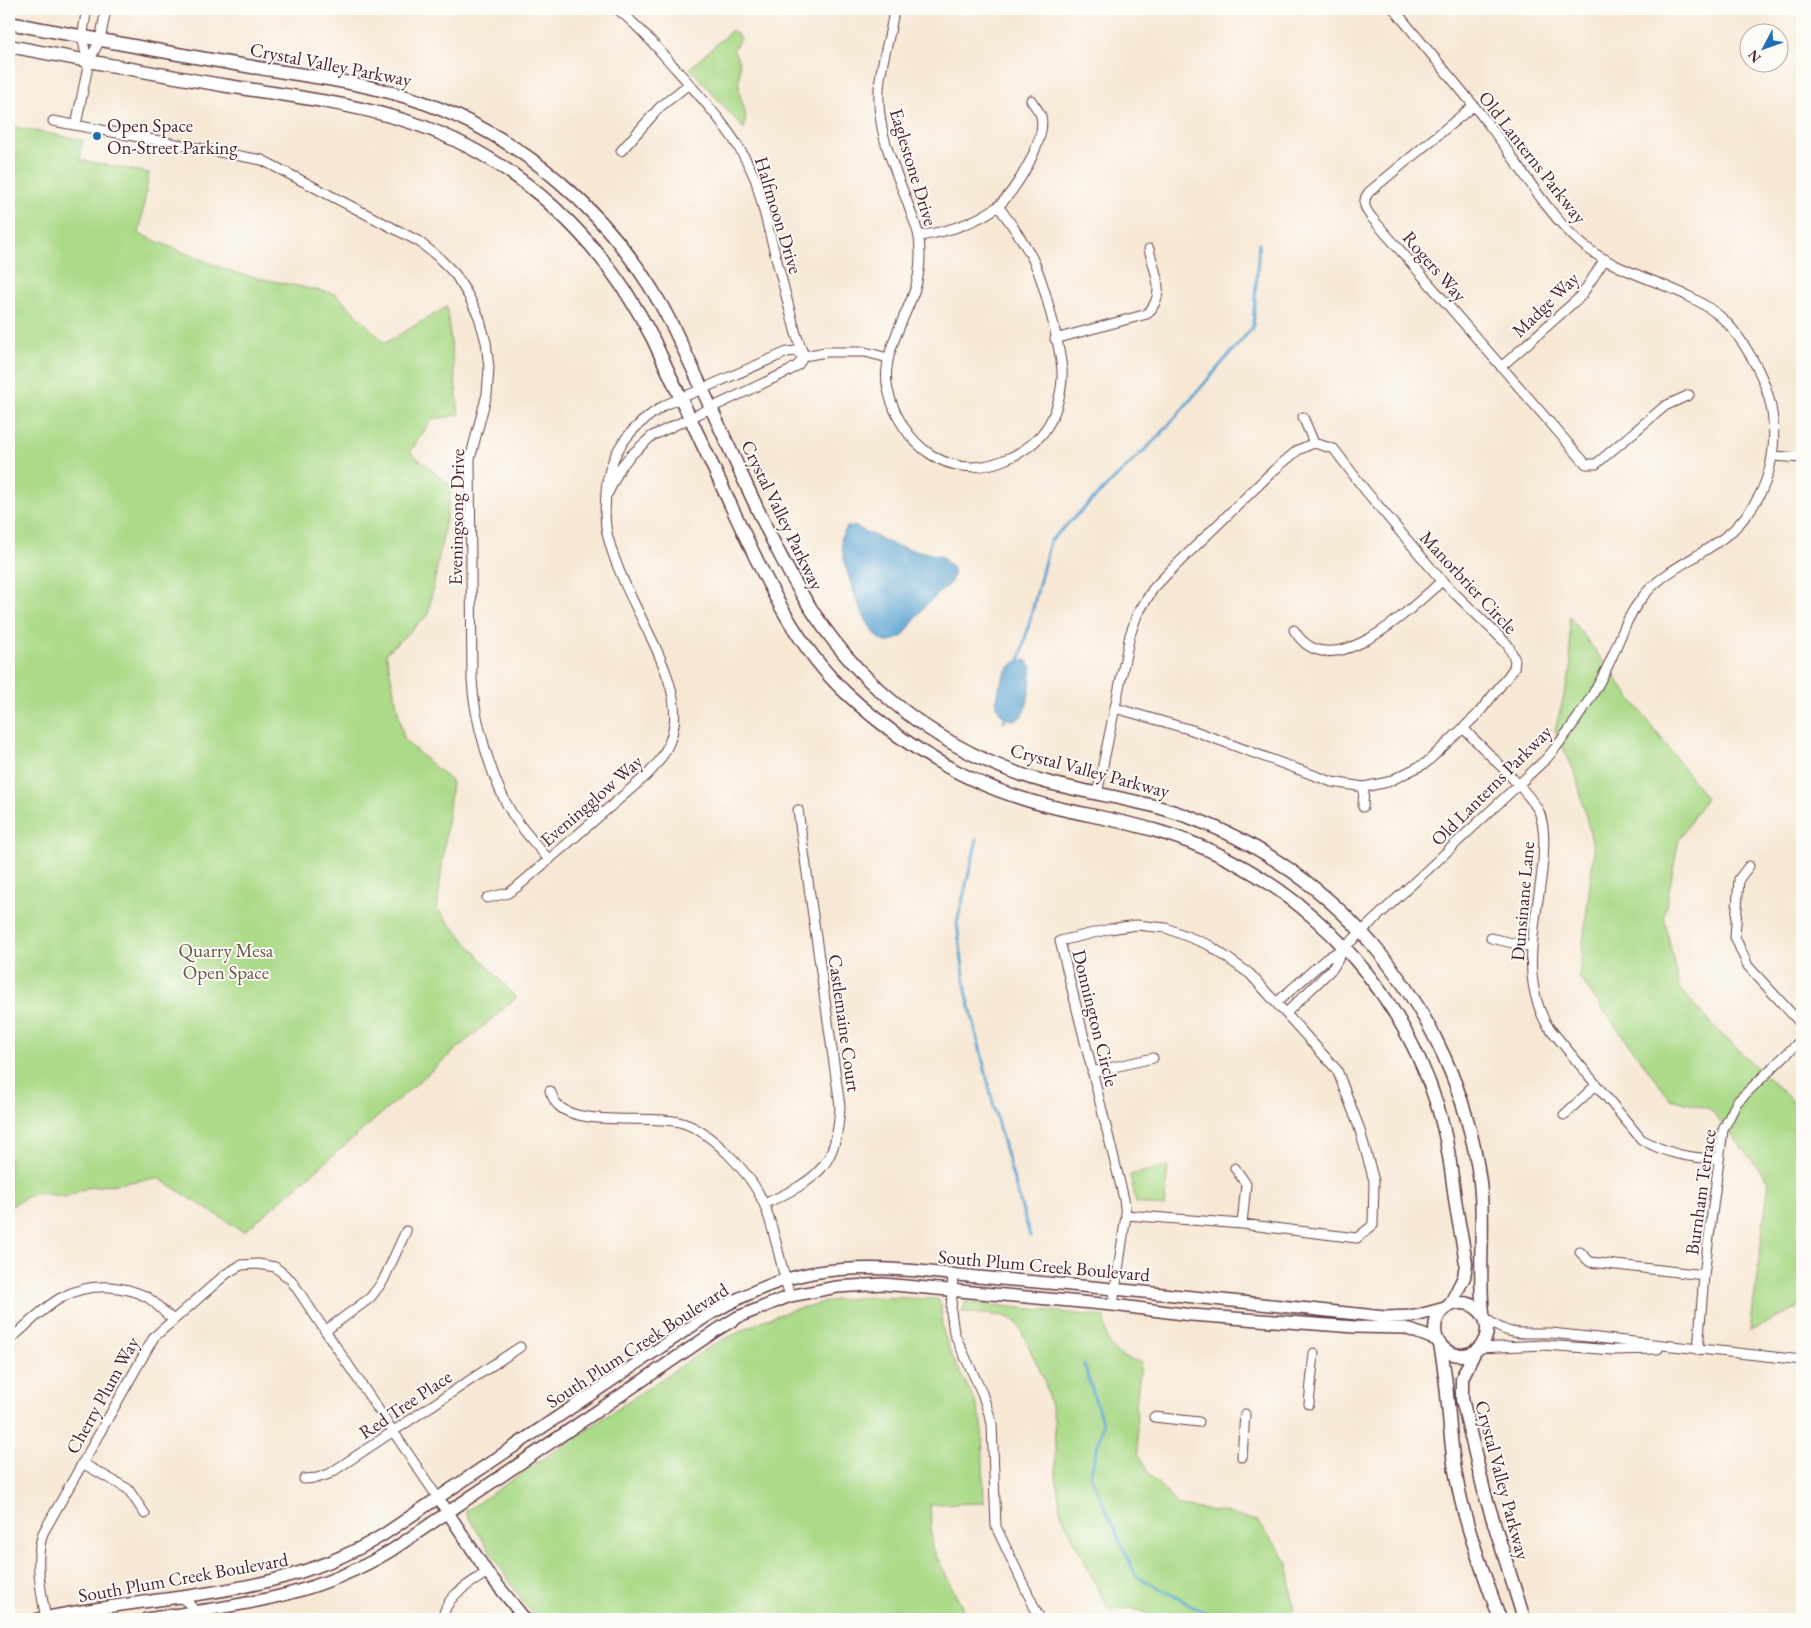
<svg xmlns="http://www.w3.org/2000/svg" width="1811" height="1628" font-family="'EB Garamond',serif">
  <rect width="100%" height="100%" fill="#fdfcf7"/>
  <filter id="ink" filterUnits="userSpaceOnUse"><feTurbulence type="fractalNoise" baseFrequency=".02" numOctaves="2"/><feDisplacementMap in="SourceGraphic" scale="10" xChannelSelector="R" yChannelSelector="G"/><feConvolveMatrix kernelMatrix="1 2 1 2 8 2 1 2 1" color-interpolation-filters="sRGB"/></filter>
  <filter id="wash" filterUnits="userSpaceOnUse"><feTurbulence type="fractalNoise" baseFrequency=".0096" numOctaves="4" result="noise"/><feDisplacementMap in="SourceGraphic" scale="20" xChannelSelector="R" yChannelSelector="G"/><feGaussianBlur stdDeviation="1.12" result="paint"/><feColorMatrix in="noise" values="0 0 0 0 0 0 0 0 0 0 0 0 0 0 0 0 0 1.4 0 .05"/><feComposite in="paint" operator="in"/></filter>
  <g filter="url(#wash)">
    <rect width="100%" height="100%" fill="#f7e8d5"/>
    <!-- green -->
    <path fill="#abda88" stroke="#7a7c5a" d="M732,30L741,38L733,50C745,68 737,72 739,89C741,107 749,108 744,129L690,68Z
      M9,126L83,140L80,160L149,173L139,234L234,273L336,294L385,343L447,307L459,415L432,419L410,452L452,487L428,615L386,653L404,740L452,782L437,909L516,998L244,1232L158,1178L86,1188L65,1197L35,1192L9,1207Z
      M1569,616L1706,798L1679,839L1664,916L1679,988L1714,1027L1802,1110V1305L1750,1331L1769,1181L1710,1109L1670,1099L1579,977L1594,850L1576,775L1555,730L1571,669Z
      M1168,1166L1164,1207L1136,1203L1130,1175Z
      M869,1297L938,1299L941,1305L942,1327L950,1352L976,1403L982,1424L984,1503L930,1504L932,1547L968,1619H540L524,1604L467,1515L466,1511L712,1345L762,1321L792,1310L834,1300Z
      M966,1302L1105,1317C1105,1347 1112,1356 1141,1362L1136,1405L1138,1453L1149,1474L1179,1506L1227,1513L1257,1521L1282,1553L1288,1564L1295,1619H1164L1131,1608L1109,1611L1061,1514L1056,1476L1054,1419L1044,1379L1017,1322L1005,1316L962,1312Z"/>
    <!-- water -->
    <path fill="#5ba4d2" stroke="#52627e" d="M854,526L896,546L941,556L952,567L954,573L951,582L924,607L903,636L891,642H885C862,631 842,562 841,537L847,527Z
      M1026,660L1032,667C1030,680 1030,721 1013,720C1004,720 1000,713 996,706C998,689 1004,659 1026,660Z"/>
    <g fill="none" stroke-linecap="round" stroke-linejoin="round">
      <!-- stream -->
      <path stroke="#5ba4d2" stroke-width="3" d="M1019,663L1050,541L1160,435L1253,327L1259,243
        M1004,722L1006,715
        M977,839L957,923L966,990L999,1128L1030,1236
        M1084,1364L1103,1425L1090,1475L1136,1576L1218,1619"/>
    </g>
  </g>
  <g filter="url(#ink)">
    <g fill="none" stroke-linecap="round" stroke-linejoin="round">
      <!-- minor casing -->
      <g stroke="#643d44" stroke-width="11">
        <path id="minor" d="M87,9C83,29 80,42 89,61
          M617,9C639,26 657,48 676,69C707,104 738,137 756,181L796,334L804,356
          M894,9C889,51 873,75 881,122C885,150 901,183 910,210C913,219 918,229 919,238C921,255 920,273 915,289C905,320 880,356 888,390C901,444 948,483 1004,460C1022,453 1037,443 1047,427C1057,412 1063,388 1062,370C1059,343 1044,279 1031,256C1022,238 1010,222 998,206
          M1473,106L1369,192C1361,202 1365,209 1372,218L1586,464H1596L1665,406L1689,395
          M53,121L262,160L418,241L437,256L455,274L468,295L479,317L486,342L489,368L487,394L470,459L472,680C474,719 492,782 513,815C523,831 537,845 549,860
          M76,125L89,61L100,40L106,9
          M621,151L660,107L689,84
          M919,236C946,232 975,223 997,207C1015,193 1047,139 1041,116C1039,111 1034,105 1031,100
          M1055,339L1147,314C1167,294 1155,274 1149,249
          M1501,367L1581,296L1605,259
          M1303,417L1314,443
          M1773,456L1802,458
          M608,493L620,468L630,456L652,436L789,371L798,365L804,356
          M1294,630C1330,690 1411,608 1442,581
          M1464,729C1480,746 1533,795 1540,814C1545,830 1544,844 1543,860C1539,916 1517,971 1547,1025L1641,1139C1667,1154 1689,1158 1718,1159
          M1097,794L1130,635L1137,615L1153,589L1170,571L1273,471L1298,450L1314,443L1334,449L1365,490L1442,581L1508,645L1515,660L1514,668L1509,675L1478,714L1426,763L1388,782L1364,787L1332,782L1192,730L1115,708
          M1363,807L1364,787
          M1749,866L1739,879L1735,937L1748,966L1802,1025
          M487,898L508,893L517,887L647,775C689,733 676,693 655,646C639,612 619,577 609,541C604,525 605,508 606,492C609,451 631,426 665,405L787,352L795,351L804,356L826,352H865L888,358
          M1491,938L1530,947
          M1276,1003L1326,959L1345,947L1547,758C1573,727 1596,693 1612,657C1621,636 1627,617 1641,599C1665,567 1705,556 1733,530C1781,484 1785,416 1753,360C1745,346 1735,330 1723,319C1685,284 1622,278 1582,244C1549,217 1519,164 1492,129C1461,88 1426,49 1394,9
          M1286,1013L1333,968L1344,949
          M1092,1072L1153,1058
          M550,1091C552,1095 554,1101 557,1104C576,1127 650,1115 679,1122C710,1129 752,1175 764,1204C775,1230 781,1268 790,1296
          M1564,1115L1596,1085
          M1235,1168L1246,1184L1242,1224
          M764,1204C817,1180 837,1167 840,1106L798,810
          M1580,1252L1590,1262L1704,1275
          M953,1275L951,1311L954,1333L982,1393L992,1423L996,1527L1040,1619
          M1113,1305L1126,1215L1124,1199L1060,941L1110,929L1136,925L1166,928L1209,945L1250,974L1337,1070L1359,1127L1374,1181L1373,1225L1357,1238L1242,1224L1126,1215
          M1485,1318C1511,1338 1520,1332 1551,1333L1802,1360
          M325,1331L370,1298L383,1281L406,1231
          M9,1341C41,1312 64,1284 110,1287C123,1288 135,1291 147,1297C156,1303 165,1313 173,1320
          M1479,1348L1544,1345L1614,1350L1658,1349
          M1698,1350L1704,1275L1723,1130L1737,1102L1802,1039
          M1309,1404L1314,1353
          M1154,1417L1199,1422
          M1242,1457L1245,1414
          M82,1463L128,1489L145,1514
          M304,1479L317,1478L329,1474L520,1347
          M180,1597C189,1603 195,1608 197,1619
          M46,1619C41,1590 34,1562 43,1533L154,1337L226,1274L241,1265L258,1264L275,1267L291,1280L438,1498
          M443,1619C445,1595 469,1585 487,1572"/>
      </g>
      <!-- tertiary casing -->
      <g stroke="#643d44" stroke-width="14">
        <path id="tertiary" d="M443,1505L487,1572L525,1619
          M38,1619C156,1593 275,1601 383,1535L707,1316C740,1296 775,1280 812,1273C878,1262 935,1274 1001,1279C1129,1289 1257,1304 1385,1317L1415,1316L1445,1308
          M146,1619C236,1605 312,1599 392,1550L717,1330L738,1317L790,1296L837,1287L883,1284L1113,1305L1191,1315L1355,1327L1405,1328L1437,1340"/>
      </g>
      <!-- secondary casing -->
      <g stroke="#643d44" stroke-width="15">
        <path id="secondary" d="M9,23C86,37 163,52 241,65C291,74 343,79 393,93C517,127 617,215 674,329C698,379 721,430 744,480C783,565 819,641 893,702C934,736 981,762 1032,778C1074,791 1118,796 1161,808C1330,856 1457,1008 1480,1182C1485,1226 1478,1269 1483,1313
          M9,46C82,60 155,74 228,86C289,96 353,103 413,123C519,159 603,240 653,339C679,395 706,451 732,508C763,573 792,642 846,693C898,741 960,780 1027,800C1070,813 1114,818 1157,831C1290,870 1396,975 1438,1108C1447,1137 1451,1168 1455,1199C1458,1221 1463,1242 1466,1264L1464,1277L1450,1305
          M1435 1329a26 26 0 1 1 52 0a26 26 0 1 1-52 0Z
          M1440,1345C1449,1386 1448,1428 1455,1470C1463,1521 1483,1571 1500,1619
          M1475,1351L1462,1378V1399L1484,1491L1524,1619"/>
      </g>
      <!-- minor -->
      <use href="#minor" stroke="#fff" stroke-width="9"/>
      <!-- tertiary -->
      <use href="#tertiary" stroke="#fff" stroke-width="11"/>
      <!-- secondary -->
      <use href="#secondary" stroke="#fff" stroke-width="12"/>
    </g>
  </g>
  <!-- markers -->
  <circle fill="#1f6fb2" stroke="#fdfcf7" stroke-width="2" cx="97" cy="136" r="5"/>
  <g text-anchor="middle" stroke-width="4" stroke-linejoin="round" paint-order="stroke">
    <!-- street labels -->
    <g font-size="19" fill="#4a1f2b" stroke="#fdfcf7">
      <text transform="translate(331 64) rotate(11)" y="7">Crystal Valley Parkway</text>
      <text transform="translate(1533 157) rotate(52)" y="7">Old Lanterns Parkway</text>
      <text transform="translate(914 167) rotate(73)" y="7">Eaglestone Drive</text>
      <text transform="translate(779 215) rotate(73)" y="7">Halfmoon Drive</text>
      <text transform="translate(1435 266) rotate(49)" y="7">Rogers Way</text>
      <text transform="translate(1545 304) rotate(-44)" y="7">Madge Way</text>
      <text transform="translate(783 515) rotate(64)" y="7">Crystal Valley Parkway</text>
      <text transform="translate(456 517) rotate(-89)" y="7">Eveningsong Drive</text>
      <text transform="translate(1469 582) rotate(47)" y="7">Manorbrier Circle</text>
      <text transform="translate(1090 770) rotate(15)" y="7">Crystal Valley Parkway</text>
      <text transform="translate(1491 785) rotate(-45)" y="7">Old Lanterns Parkway</text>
      <text transform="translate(591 800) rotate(-41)" y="7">Eveningglow Way</text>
      <text transform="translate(1522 901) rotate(-85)" y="7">Dunsinane Lane</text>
      <text transform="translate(1096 1018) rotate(76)" y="7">Donnington Circle</text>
      <text transform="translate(845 1023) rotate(82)" y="7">Castlemaine Court</text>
      <text transform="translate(1700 1192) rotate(-82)" y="7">Burnham Terrace</text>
      <text transform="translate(1044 1265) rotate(5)" y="7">South Plum Creek Boulevard</text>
      <text transform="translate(637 1345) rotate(-33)" y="7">South Plum Creek Boulevard</text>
      <text transform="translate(102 1395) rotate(-61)" y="7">Cherry Plum Way</text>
      <text transform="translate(405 1404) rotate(-34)" y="7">Red Tree Place</text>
      <text transform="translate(1503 1480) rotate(75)" y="7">Crystal Valley Parkway</text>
      <text transform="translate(183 1577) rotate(-10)" y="7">South Plum Creek Boulevard</text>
    </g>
    <!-- poi labels -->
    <g font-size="19" fill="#4a1f2b" stroke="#fdfcf7" text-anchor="start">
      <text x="107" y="132">Open Space<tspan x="107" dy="22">On-Street Parking</tspan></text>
    </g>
    <!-- park labels -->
    <g font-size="19" fill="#675747" stroke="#fdfcf7">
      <text x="226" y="957">Quarry Mesa<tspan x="226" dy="22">Open Space</tspan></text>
    </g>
  </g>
  <!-- margin -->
  <rect width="1811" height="1628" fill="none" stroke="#fdfcf7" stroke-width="30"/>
  <!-- north arrow -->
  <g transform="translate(1764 48) rotate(229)"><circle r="24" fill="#fdfcf7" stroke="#b5a4a5"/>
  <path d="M0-4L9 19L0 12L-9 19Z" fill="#1f6fb2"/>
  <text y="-8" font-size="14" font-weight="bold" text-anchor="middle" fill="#4a1f2b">N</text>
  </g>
</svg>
